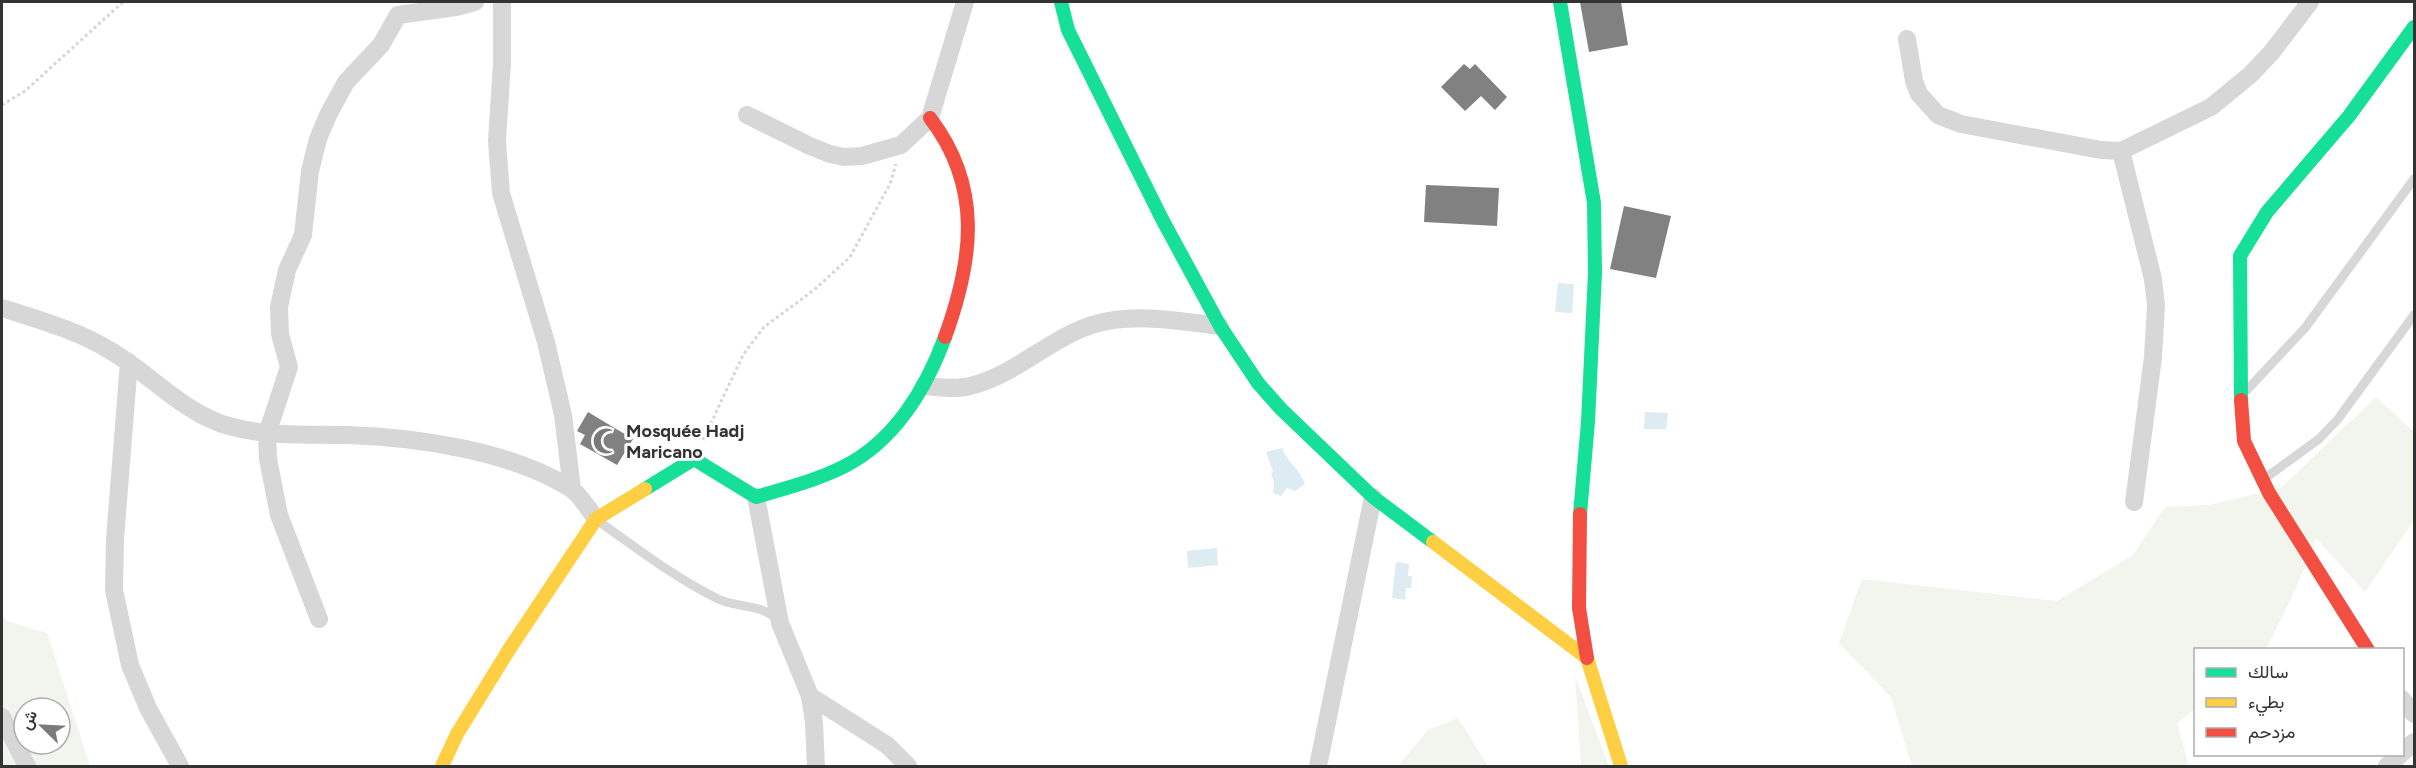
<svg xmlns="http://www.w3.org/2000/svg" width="2416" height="768" font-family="Figtree,Vazirmatn,sans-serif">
  <rect width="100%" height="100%" fill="#fff"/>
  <!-- green -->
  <path fill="#f1f5ed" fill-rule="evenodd" d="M2376,397L2414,432V520L2365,592L2316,538L2297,586L2267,648L2265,650H2196L2195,709L2177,723L2189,766H1912L1891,697L1839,643L1862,579L2057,601L2133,555L2165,507L2209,505L2281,488Z
    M2,615L7,621L47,633L90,766H2ZM24,708H60V744H24Z
    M1575,676L1609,766H1581Z
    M1458,718L1488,766H1398L1428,730Z"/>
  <!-- water -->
  <path fill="#ddebf3" d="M1558,283L1574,284L1572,313L1555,312Z
    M1645,412L1668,413L1666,429H1644Z
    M1282,448C1287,462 1300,469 1305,484L1295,491L1287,488L1281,496L1273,493L1274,482L1271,474L1273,471L1266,452Z
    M1217,548L1218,565L1188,568L1187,551Z
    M1396,562L1409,564L1408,576H1412L1411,588H1406L1405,600L1392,598Z"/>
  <!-- building -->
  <path fill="#818181" d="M1580,2H1621L1628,45L1589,52Z
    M1464,64L1470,69L1475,64L1507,97L1495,110L1481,96L1465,111L1441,87Z
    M1426,185L1499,188L1497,226L1424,222Z
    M1624,206L1671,216L1656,278L1610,269Z
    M588,412L633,439L617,465L580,444L585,435L577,431Z"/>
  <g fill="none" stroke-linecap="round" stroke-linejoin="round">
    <!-- path -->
    <path stroke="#d6d6d6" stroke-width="3" stroke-dasharray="3 3" stroke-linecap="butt" d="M2,105L25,91L123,2
      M703,440L743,355L764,327L814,290L850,257L890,184L896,164"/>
    <!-- lane -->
    <path stroke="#d7d7d7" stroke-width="9" d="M2246,391L2305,328L2414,179
      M2264,479L2319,439L2338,419L2414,315
      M598,521C637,548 675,578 718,599C737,608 764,604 777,620"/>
    <!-- street -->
    <path stroke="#d7d7d7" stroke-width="18" d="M502,2V63L497,141L501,193L546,342L563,415L572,489
      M398,15L456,7L475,2
      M1907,39L1914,81L1919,94L1938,115L1961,124L2101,150L2121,151L2211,107L2250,75L2271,53L2310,2
      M747,115L810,146L830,154L844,157L862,156L901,145L930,118L965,2
      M2121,151L2153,279L2156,305L2153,357L2134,502
      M2,308C39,320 77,330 111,351C150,374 185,414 229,426C268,437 307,434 347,435C416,437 511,451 570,488C580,494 589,510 596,519
      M129,362L115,539L114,590L130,665L148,708L180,766
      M924,386C938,387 956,390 970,386C1016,375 1048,339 1092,325C1132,312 1180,321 1220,326
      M756,497L780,623L810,696L814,723L816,766
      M319,619L279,515L268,459L267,434L289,367L280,334L279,307L287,270L303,235L310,171L318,139L328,115L346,82L381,45L398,15
      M810,696L887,745L908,766
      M2402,699L2414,714
      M2,717L27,766
      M2402,753L2414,742
      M1318,766L1373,497
      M2387,766L2401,754"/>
    <!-- fast -->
    <path stroke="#16e098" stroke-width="14" d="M1061,2L1068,30L1162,219L1220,326L1258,383L1281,409L1373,497L1433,542
      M1560,2L1594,203L1595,273L1588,422L1580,514
      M2241,400L2240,256L2267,212L2349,116L2414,27
      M645,489L694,459L756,497C785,488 815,481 843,467C894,442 926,389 945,337"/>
    <!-- slow -->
    <path stroke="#ffcf43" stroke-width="14" d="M1433,542L1587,658L1621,766
      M442,766L457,734L510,648L596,519L645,489"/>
    <!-- jam -->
    <path stroke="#f24e42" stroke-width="14" d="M930,118C983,187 973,260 945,337
      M2241,400L2244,441L2269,493L2368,650
      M1580,514L1579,608L1587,658"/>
  </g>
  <!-- icons -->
  <defs>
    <g id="mosque-bare" transform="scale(2.07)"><path d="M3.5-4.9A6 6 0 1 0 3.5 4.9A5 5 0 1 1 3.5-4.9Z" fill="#7a7a7a" stroke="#fff" stroke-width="2.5" paint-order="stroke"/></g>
  </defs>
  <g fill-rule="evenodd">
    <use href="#mosque-bare" x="606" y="441"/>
  </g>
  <g text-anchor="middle" stroke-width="6" stroke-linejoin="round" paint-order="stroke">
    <!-- poi labels -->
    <g font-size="18" font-weight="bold" fill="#333" stroke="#fff" text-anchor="start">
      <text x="626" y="437">Mosquée Hadj<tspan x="626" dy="21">Maricano</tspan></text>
    </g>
  </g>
  <!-- border -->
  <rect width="2416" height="768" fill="none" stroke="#333333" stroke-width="6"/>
  <!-- legend -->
  <rect x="2194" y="648" width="210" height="108" fill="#ffffff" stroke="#adadad" stroke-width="1.5"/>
  <rect x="2206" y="668" width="30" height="9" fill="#16e098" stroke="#adadad" stroke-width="1.5"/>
  <text x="2248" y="678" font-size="18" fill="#333333">سالك</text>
  <rect x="2206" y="698" width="30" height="9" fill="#ffcf43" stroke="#adadad" stroke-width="1.5"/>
  <text x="2248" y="708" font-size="18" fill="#333333">بطيء</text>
  <rect x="2206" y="728" width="30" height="9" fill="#f24e42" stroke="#adadad" stroke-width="1.5"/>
  <text x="2248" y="738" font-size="18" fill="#333333">مزدحم</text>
  <!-- north arrow -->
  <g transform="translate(42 726) rotate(294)"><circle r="28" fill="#ffffff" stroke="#adadad" stroke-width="1.5"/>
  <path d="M0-4.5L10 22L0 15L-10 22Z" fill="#7a7a7a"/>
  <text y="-9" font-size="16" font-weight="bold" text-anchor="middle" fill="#333333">ش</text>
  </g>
</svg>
